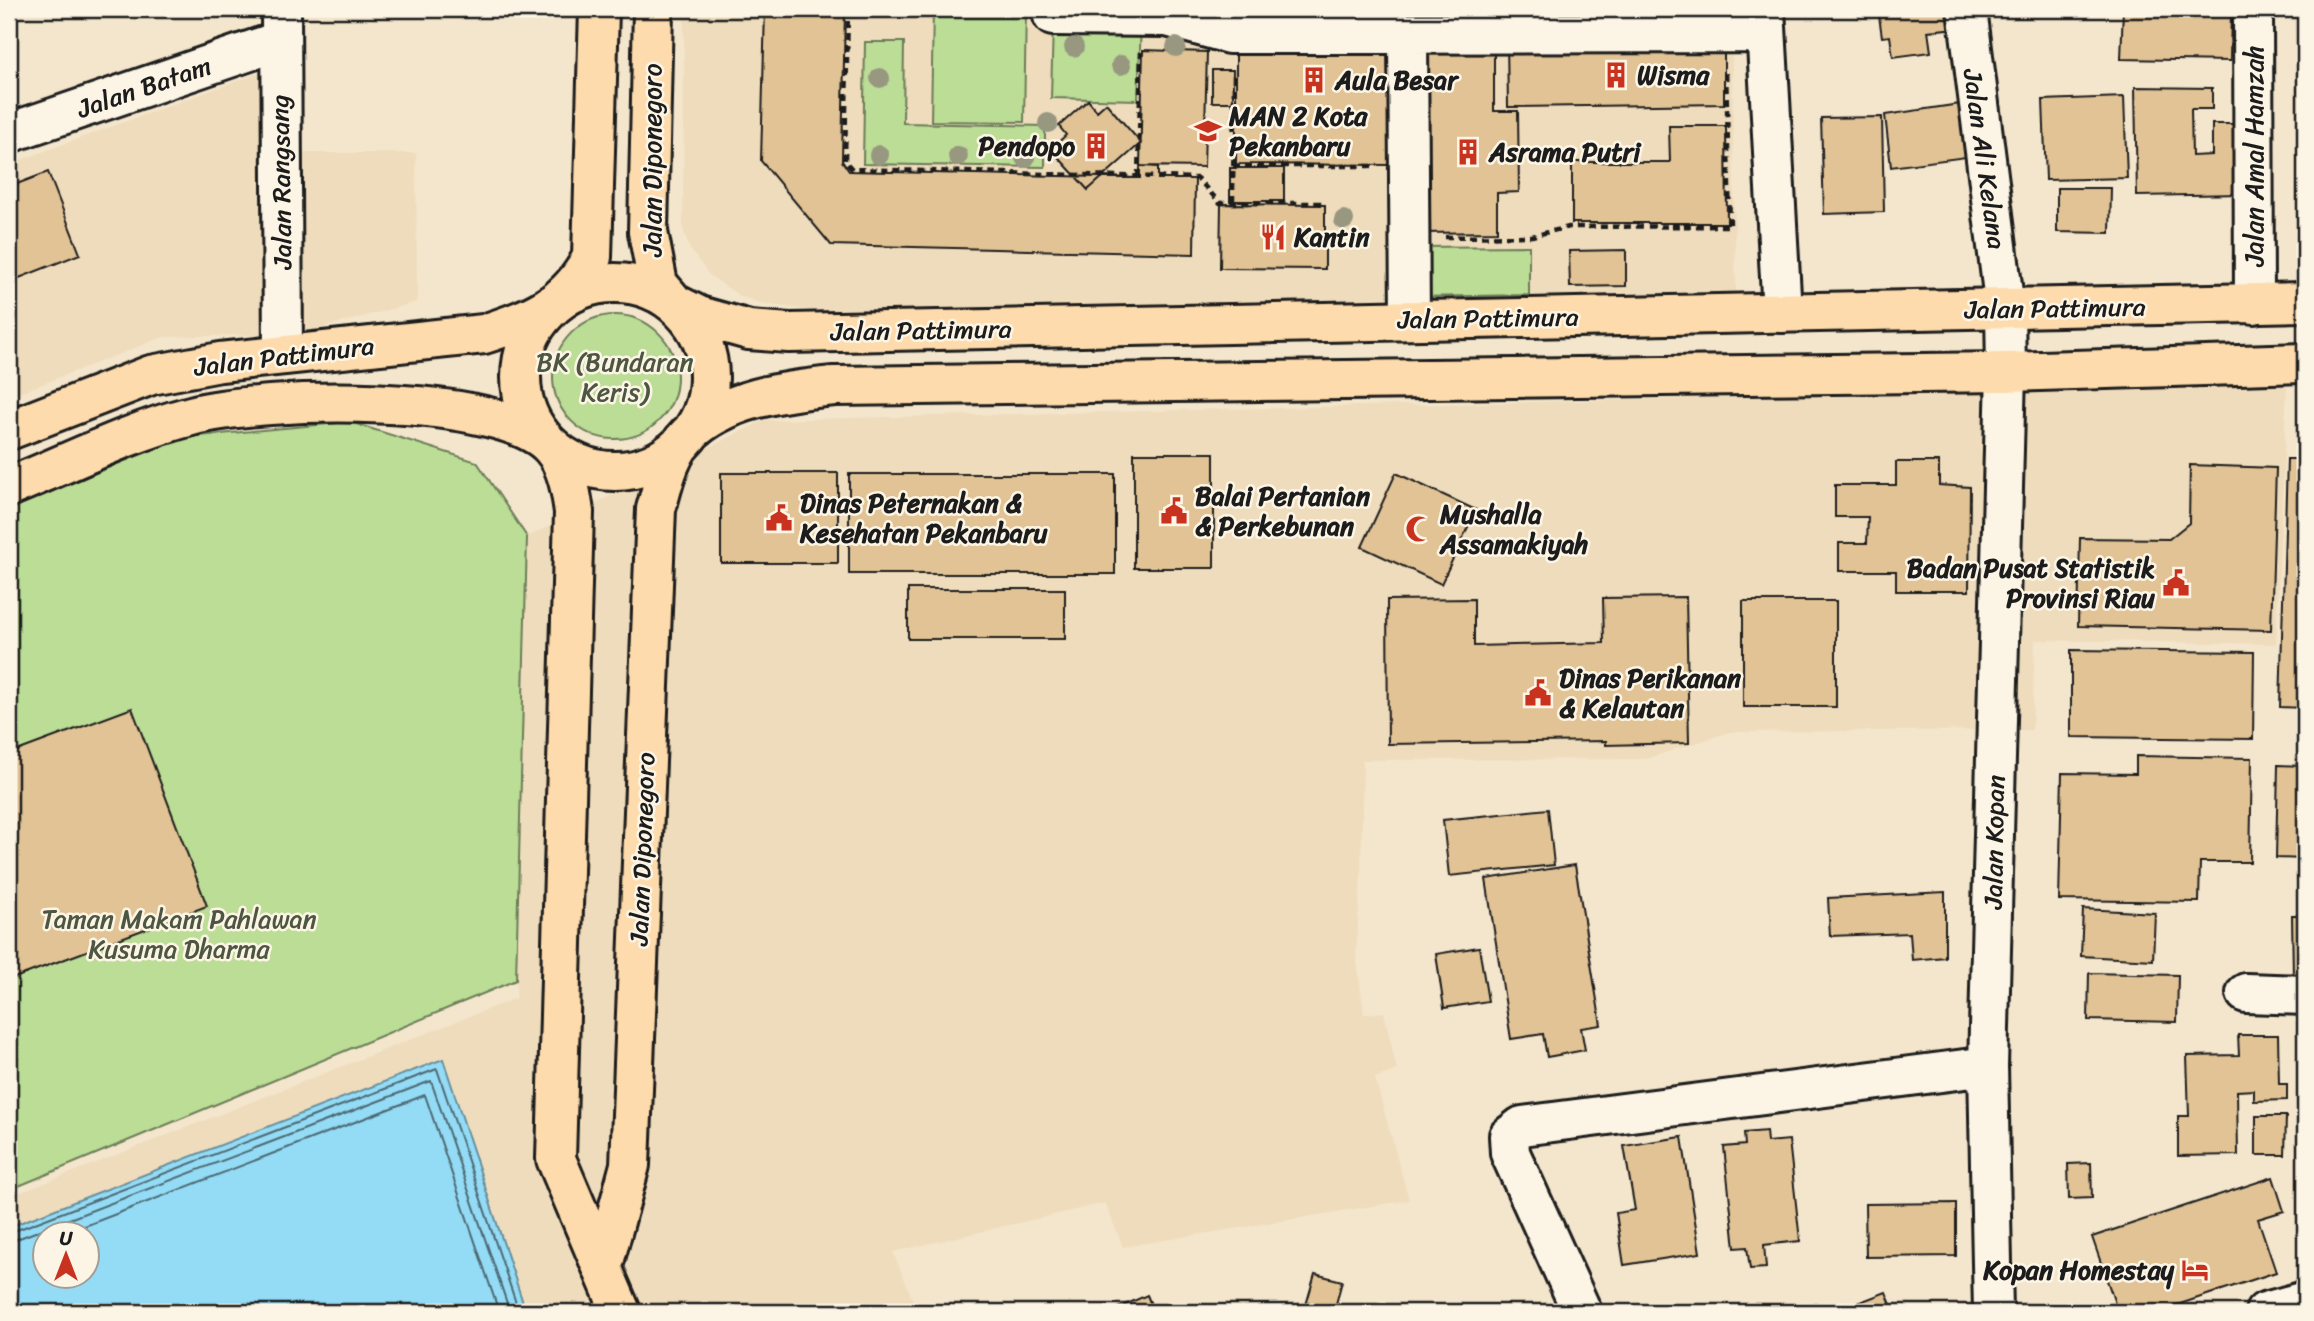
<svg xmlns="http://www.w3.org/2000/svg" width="2314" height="1321" font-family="Sriracha,sans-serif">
  <rect width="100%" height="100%" fill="#f4e6cd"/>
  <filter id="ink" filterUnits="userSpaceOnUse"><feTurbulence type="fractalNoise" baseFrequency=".0143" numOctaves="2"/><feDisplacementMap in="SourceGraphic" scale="14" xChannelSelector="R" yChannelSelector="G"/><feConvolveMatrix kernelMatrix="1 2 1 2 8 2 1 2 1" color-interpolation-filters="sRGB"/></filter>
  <g filter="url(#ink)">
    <!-- built -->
    <path fill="#efdcbc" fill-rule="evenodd" d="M684,9H1731L1736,293L826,312L762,304L738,295L709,275L689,248L683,229Z
      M2294,9H2305V216L2295,65Z
      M267,70L268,153H416L417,302L300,334L163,337L9,397V164Z
      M2287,384L2276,644L2035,640L2032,730L1730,732L1646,759L1363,760L1361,877L1356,953L1364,1014L1384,1012L1397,1070L1375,1078L1409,1200L1123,1247L1105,1203L893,1252L918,1312H9V1197L516,998L527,537L764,420ZM46,1234H88V1276H46Z"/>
    <!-- green -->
    <path fill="#bbdd96" stroke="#6c7c59" stroke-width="2" d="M933,9H1026L1024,122L931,121Z
      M1053,22L1141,24L1138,100L1051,98Z
      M865,42H904L903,123L1045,126V167L863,164Z
      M1529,246V295L1416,297V247Z
      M553 377a62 62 0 1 1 124 0a62 62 0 1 1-124 0Z
      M350,422L477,462L527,537L516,980L9,1190V505L177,438Z"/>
    <!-- water -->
    <path fill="#94dbf5" stroke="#648f9e" stroke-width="2" fill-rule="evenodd" d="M443,1059L526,1312H9V1227ZM46,1234H88V1276H46Z"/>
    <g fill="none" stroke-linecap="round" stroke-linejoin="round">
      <!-- shore -->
      <path stroke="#4c6873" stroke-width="2" d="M9,1233L437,1069L519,1312
        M64,1234L425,1095L499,1312
        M9,1242L431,1081L510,1312"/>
    </g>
    <!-- building -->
    <path fill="#e2c395" stroke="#1c1c1c" stroke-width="2" d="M765,9H845L842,161L849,171L1140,178V166L1158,167V179H1195L1194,254L831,245L761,161Z
      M1205,9H1256L1252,30Z
      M1349,9H1411V11L1349,10Z
      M1415,9H1481L1480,20L1414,19Z
      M1878,9H1953L1956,28L1928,31L1931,52L1893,57L1890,36L1882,37Z
      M2123,9H2231L2230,61L2121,59Z
      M1507,38L1724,43V104L1508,107Z
      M1417,39H1494V111H1518L1519,192L1497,193V232L1419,233Z
      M1236,49L1392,50V165L1236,164Z
      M1143,50L1207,52L1204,167L1140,166Z
      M1212,70H1233V102H1212Z
      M2135,87L2212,88V109H2191L2192,156L2212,155V124H2242V194L2137,196Z
      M2124,97L2127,178L2046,180L2043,100Z
      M1088,100L1097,111L1106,103L1141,143L1088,190L1051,149L1066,135L1059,126Z
      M1967,103L1974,156L1891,167L1885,115Z
      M1882,117L1884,212L1824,214L1821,118Z
      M1669,126H1726L1727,223H1572V162H1670Z
      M1230,168H1284V201H1230Z
      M48,172L80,254L9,282V187Z
      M2057,188H2111L2110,233L2057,232Z
      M1221,204L1325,205V269L1220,268Z
      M1626,250V286L1570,287L1569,251Z
      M1134,453H1214V568H1134Z
      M2287,459H2305V708L2280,707Z
      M1896,462H1939V485L1970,487L1969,591H1896V571H1839V543H1867L1868,517H1835V485H1896Z
      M2190,465L2276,468L2271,630L2078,626L2080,538L2169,539L2189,523Z
      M721,473H838V563H721Z
      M1396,473L1476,510L1441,584L1362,547Z
      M849,474H1115V574H849Z
      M908,589H1065V639H908Z
      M1686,597L1689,743L1606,745V741L1388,744L1387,600L1474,599V646L1604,643L1603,598Z
      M1743,601H1836V707H1743Z
      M2071,650L2254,652L2253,739L2071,737Z
      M132,708L207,906L9,980V754Z
      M2136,756L2252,758L2250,862H2200L2199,902L2059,900L2062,773L2136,774Z
      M2278,765L2305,766V859L2276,858Z
      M1548,809L1554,865L1449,876L1443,820Z
      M1575,865L1601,1025L1581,1028L1585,1050L1547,1057L1543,1034L1511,1039L1486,879Z
      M1945,892V957L1912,960L1910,933L1830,936L1828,898Z
      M2083,909L2155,913L2153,960L2081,956Z
      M2292,915H2305V978H2293Z
      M1479,947L1488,1001L1444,1008L1436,954Z
      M2089,973L2178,975L2177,1022L2088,1020Z
      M2238,1035H2278L2279,1084H2287V1100L2254,1101V1090L2237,1091L2238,1155L2178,1156V1116H2189L2187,1056L2239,1055Z
      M2256,1116H2286L2285,1155H2256Z
      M1766,1131L1767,1142L1789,1140L1800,1241L1764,1245L1766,1268L1750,1269L1747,1247L1735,1248L1724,1147L1745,1145L1744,1133Z
      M1682,1137L1700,1253L1624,1265L1616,1213L1635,1210L1624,1146Z
      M2091,1163L2092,1198L2069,1199L2068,1164Z
      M2273,1177L2284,1211L2258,1219L2276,1272L2156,1312H2118L2092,1237Z
      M1956,1203V1256L1866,1257L1865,1204Z
      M1315,1274L1342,1281L1335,1308L1349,1312H1304Z
      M1886,1292L1894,1312H1844L1842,1309Z
      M1147,1295L1154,1312H1109Z"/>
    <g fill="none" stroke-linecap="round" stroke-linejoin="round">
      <!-- minor casing -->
      <g stroke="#1c1c1c" stroke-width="44">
        <path id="minor" d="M281,9L283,355
          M1053,9V16L1167,17L1229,34L1766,33
          M1765,9L1782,313
          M1967,9L2005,309L2006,372L1988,1066L1993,1312
          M2253,9L2254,304
          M1408,36L1410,320
          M9,133L279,41
          M2246,993L2305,995
          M1582,1312L1510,1153L1509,1136L1522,1126L1988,1066
          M2265,1312L2305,1301"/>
      </g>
      <!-- major casing -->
      <g stroke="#1c1c1c" stroke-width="44">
        <path id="major" d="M653,9L648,232L658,284L675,304L699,316L749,330L789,333L2305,302
          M521 377a94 94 0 1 1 188 0a94 94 0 1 1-188 0Z
          M9,430L151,375L220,362L484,334C532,318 568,305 592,257L599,9
          M9,487C69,463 129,432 191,416C261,397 503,391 552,448C567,465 571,491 574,512L556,1159L621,1312
          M603,1266L630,1165L656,509C663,485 669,454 688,435C725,398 785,391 834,386L2006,372L2305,363"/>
      </g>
      <!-- path -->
      <path stroke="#1c1c1c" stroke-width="4.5" stroke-dasharray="7 5" stroke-linecap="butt" d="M848,9L845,161L852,169L1197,178L1220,203H1322
        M1233,166H1373
        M1138,177L1141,52
        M1233,202L1234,70
        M1445,237L1532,236L1569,227L1730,226L1726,69"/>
      <!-- minor -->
      <use href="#minor" stroke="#fcf5e5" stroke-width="38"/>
      <!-- major -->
      <use href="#major" stroke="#fedbac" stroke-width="38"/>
    </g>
    <!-- trees -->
    <g fill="#989780">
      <circle cx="1074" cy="47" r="10"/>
      <circle cx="1176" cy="47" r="10"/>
      <circle cx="1121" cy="65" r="10"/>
      <circle cx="880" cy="78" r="10"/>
      <circle cx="1048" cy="123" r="10"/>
      <circle cx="879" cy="155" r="10"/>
      <circle cx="958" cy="156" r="10"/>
      <circle cx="1025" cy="158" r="10"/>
      <circle cx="1344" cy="220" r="10"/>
    </g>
  </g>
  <!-- icons -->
  <defs>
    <g id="building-bare" transform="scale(2.1)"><path d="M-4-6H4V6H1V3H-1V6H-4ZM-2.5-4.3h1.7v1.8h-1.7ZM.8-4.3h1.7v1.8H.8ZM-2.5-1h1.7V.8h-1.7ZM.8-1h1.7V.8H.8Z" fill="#c8321e" stroke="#fcf5e5" stroke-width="2.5" paint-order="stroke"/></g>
    <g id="school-bare" transform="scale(2.1)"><path d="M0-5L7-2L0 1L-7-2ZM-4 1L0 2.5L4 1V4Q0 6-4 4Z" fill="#c8321e" stroke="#fcf5e5" stroke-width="2.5" paint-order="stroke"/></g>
    <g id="restaurant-bare" transform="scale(2.1)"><path d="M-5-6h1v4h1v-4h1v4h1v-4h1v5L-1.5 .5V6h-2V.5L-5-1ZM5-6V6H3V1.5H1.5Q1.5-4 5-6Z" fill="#c8321e" stroke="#fcf5e5" stroke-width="2.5" paint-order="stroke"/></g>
    <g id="civic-bare" transform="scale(2.1)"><path d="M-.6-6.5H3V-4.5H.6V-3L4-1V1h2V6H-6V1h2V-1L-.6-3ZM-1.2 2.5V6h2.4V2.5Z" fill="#c8321e" stroke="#fcf5e5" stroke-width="2.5" paint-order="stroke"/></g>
    <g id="mosque-bare" transform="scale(2.1)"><path d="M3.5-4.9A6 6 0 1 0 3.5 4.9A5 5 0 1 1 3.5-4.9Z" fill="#c8321e" stroke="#fcf5e5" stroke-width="2.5" paint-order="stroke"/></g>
    <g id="hotel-bare" transform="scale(2.1)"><path d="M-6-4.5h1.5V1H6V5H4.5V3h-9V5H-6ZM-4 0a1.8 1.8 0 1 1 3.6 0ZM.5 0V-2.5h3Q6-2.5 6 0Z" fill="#c8321e" stroke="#fcf5e5" stroke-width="2.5" paint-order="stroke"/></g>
  </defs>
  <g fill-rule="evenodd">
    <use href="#building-bare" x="1616" y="75"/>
    <use href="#building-bare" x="1314" y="80"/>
    <use href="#school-bare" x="1208" y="131"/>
    <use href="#building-bare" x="1096" y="146"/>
    <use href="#building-bare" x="1468" y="152"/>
    <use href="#restaurant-bare" x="1273" y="237"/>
    <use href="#civic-bare" x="1174" y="511"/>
    <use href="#civic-bare" x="779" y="518"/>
    <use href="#mosque-bare" x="1419" y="529"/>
    <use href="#civic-bare" x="2176" y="583"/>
    <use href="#civic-bare" x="1538" y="693"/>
    <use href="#hotel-bare" x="2195" y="1270"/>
  </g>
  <g text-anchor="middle" stroke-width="5" stroke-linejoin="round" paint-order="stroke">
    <!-- poi labels -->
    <g font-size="26" font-weight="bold" fill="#1c1c1c" stroke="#fcf5e5" text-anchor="start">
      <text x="1637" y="84">Wisma</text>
      <text x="1335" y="89">Aula Besar</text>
      <text x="1229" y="125">MAN 2 Kota<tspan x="1229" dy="30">Pekanbaru</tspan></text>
      <text x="1075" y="155" text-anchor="end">Pendopo</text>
      <text x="1489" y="161">Asrama Putri</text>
      <text x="1294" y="246">Kantin</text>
      <text x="1195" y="505">Balai Pertanian<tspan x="1195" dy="30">&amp; Perkebunan</tspan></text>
      <text x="800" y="512">Dinas Peternakan &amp;<tspan x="800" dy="30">Kesehatan Pekanbaru</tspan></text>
      <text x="1440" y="523">Mushalla<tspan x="1440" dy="30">Assamakiyah</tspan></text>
      <text x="2155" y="577" text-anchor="end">Badan Pusat Statistik<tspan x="2155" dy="30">Provinsi Riau</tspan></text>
      <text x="1559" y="687">Dinas Perikanan<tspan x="1559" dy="30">&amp; Kelautan</tspan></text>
      <text x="2174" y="1279" text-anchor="end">Kopan Homestay</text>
    </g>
    <!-- street labels -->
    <g font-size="26" fill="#1c1c1c" stroke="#fcf5e5">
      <text transform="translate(144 87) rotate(-19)" y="9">Jalan Batam</text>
      <text transform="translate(2254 156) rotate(-90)" y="9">Jalan Amal Hamzah</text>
      <text transform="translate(1985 159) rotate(82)" y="9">Jalan Ali Kelana</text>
      <text transform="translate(652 160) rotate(-90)" y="9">Jalan Diponegoro</text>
      <text transform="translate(281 182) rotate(-91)" y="9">Jalan Rangsang</text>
      <text transform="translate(2055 308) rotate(-1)" y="9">Jalan Pattimura</text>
      <text transform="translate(1488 318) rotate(-1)" y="9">Jalan Pattimura</text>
      <text transform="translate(921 330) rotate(-1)" y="9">Jalan Pattimura</text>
      <text transform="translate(284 356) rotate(-7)" y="9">Jalan Pattimura</text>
      <text transform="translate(1994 842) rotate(-89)" y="9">Jalan Kopan</text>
      <text transform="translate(642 849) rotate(-88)" y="9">Jalan Diponegoro</text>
    </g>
    <!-- park labels -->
    <g font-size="26" fill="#4c5641" stroke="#fcf5e5">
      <text x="615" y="371">BK (Bundaran<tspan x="615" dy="30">Keris)</tspan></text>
      <text x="179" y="928">Taman Makam Pahlawan<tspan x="179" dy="30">Kusuma Dharma</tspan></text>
    </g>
  </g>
  <!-- margin -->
  <rect width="2314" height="1321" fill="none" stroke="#fcf5e5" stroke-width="35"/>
  <rect x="18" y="18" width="2279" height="1286" fill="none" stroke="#1c1c1c" stroke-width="2.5" filter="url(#ink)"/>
  <!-- north arrow -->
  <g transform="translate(66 1255)"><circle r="33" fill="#fcf5e5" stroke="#a29e95" stroke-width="2"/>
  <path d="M0-5L12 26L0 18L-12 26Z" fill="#c8321e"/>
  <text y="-10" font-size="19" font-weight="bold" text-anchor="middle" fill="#1c1c1c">U</text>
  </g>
</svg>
